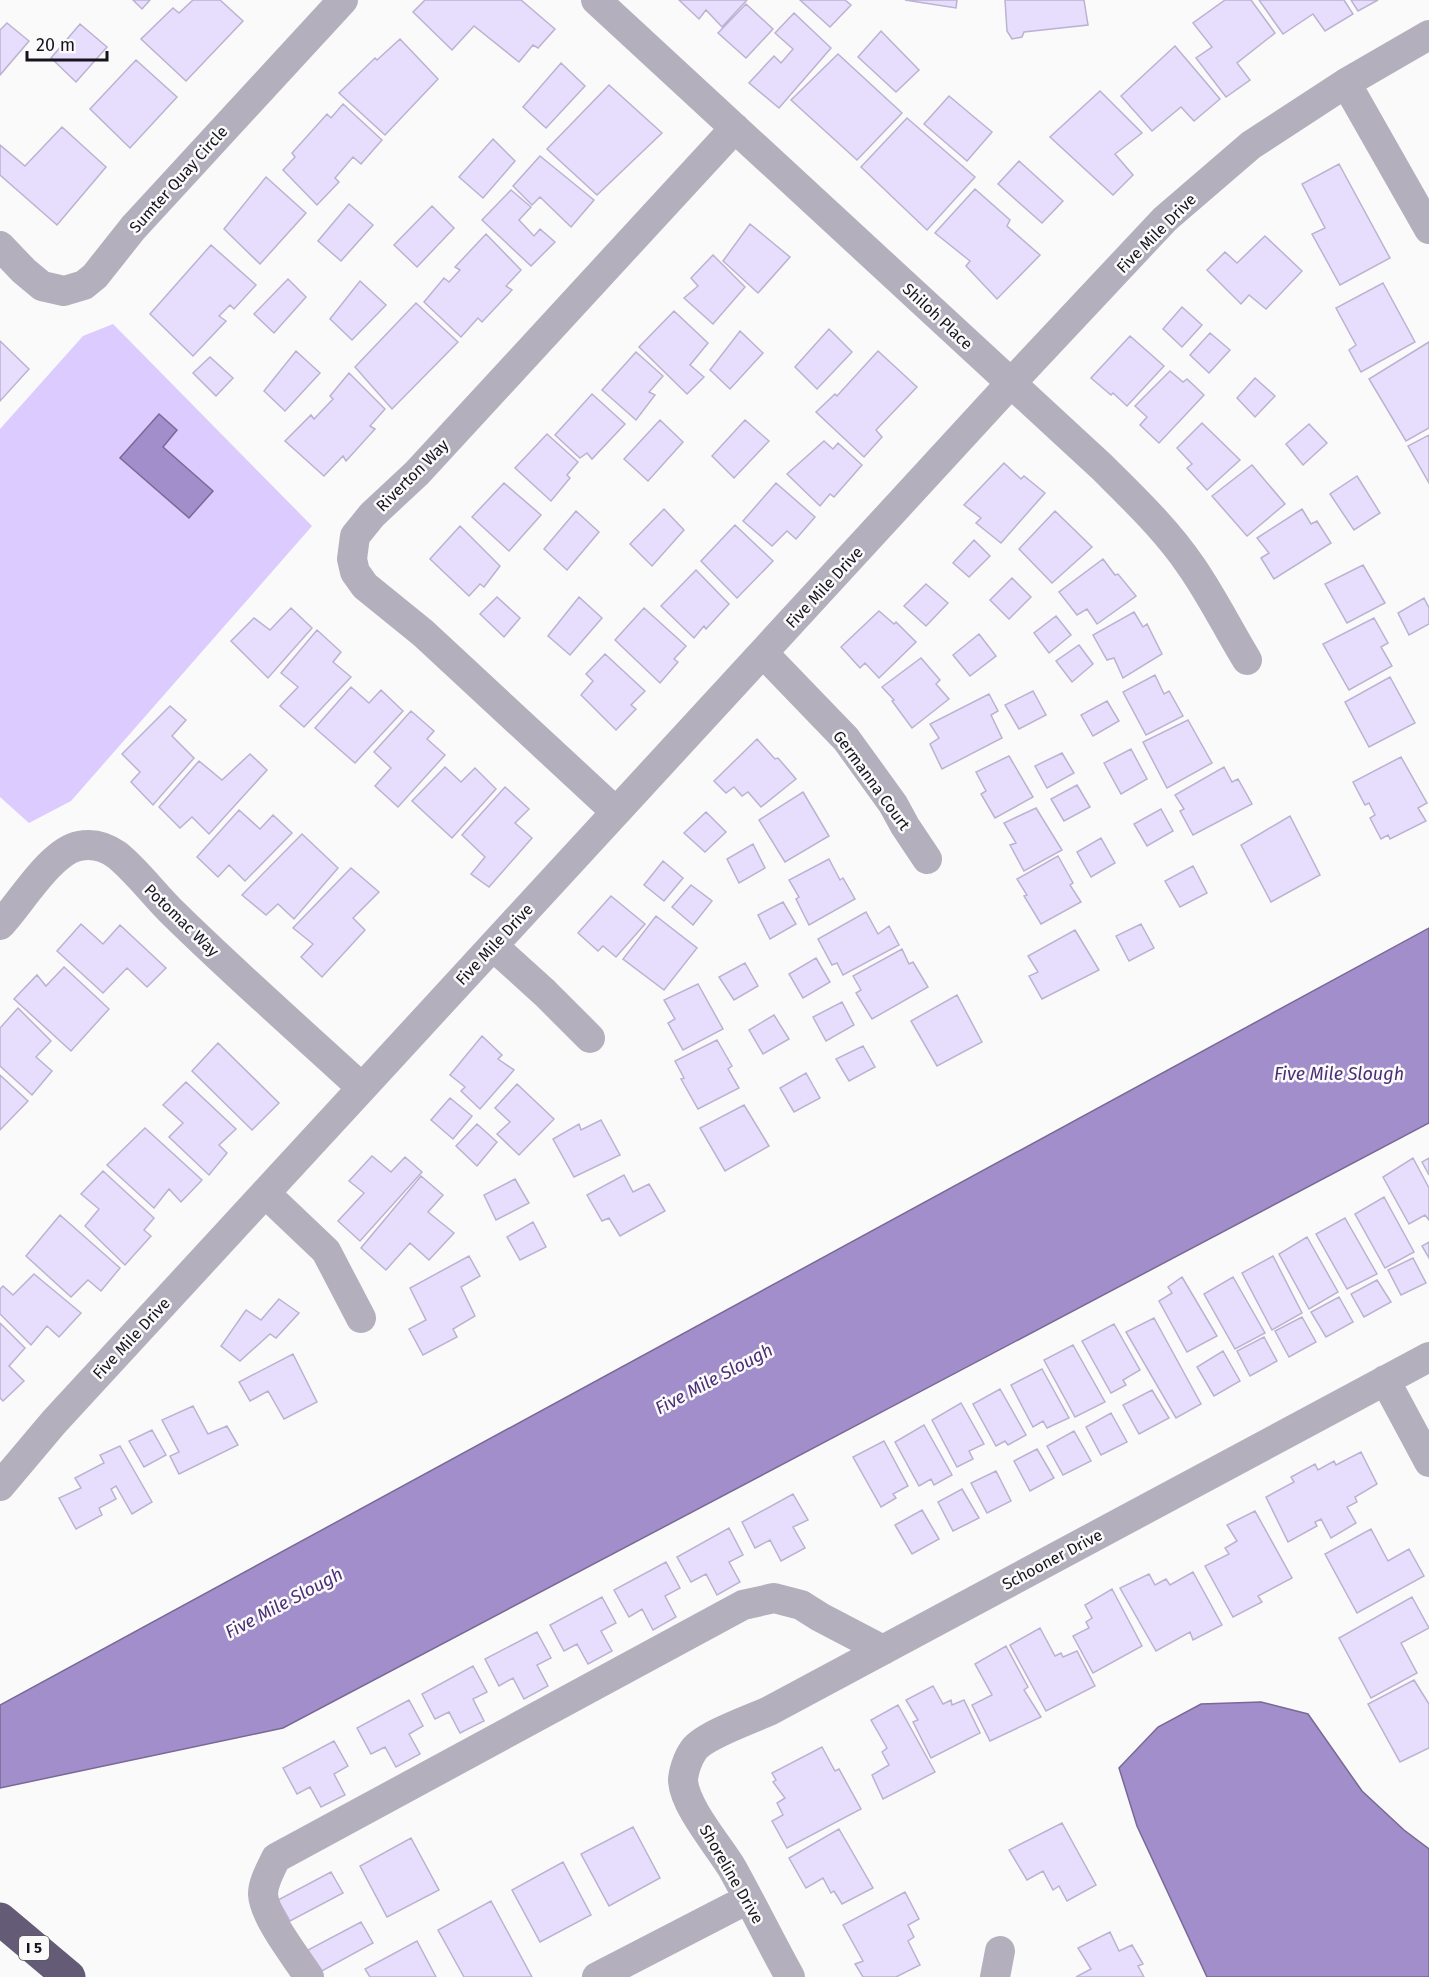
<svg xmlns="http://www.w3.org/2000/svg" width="1429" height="1977" font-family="'Fira Sans',sans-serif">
  <rect width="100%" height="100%" fill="#fafafa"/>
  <!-- green -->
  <path fill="#dbcbfe" d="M113,324L312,526L71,801L29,823L0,797V429L83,336Z"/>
  <!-- water -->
  <path fill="#a28ecb" stroke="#786997" stroke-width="1.5" d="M159,414L177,430L163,447L213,491L189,518L120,458Z
    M1429,928V1123L283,1728L0,1788V1705Z
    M1261,1702L1308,1714L1362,1791L1404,1830L1429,1849V1977H1207L1137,1826L1119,1768L1158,1727L1201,1704Z"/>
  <!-- building -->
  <path fill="#e7ddfd" stroke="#bcb2d1" stroke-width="1.5" d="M133,0H150L142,9Z
    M193,0H220L243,21L186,81L141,39L173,8L179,13Z
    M425,0H521L555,29L538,48L533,45L519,62L474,26L452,50L413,12Z
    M679,0H747L722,27L706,10L699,19Z
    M800,0H845L851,5L830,27Z
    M905,0H957L956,8Z
    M1005,0H1084L1088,25L1024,32L1022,37L1012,39L1007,31Z
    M1225,0H1251L1275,33L1237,63L1250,80L1226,97L1196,58L1212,47L1193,23Z
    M1259,0H1344L1353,14L1325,31L1313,14L1283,34Z
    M1351,0H1378L1358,11Z
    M746,4L773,29L746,58L718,33Z
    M794,13L831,48L779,108L749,83L774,56L781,63L793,49L775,33Z
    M7,23L29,41L0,75V30Z
    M80,24L107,47L76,82L51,58Z
    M881,31L919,70L896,92L858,57Z
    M400,39L438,79L385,135L339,93L375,58L377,60Z
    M1175,46L1220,99L1194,121L1181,107L1152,131L1121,96Z
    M838,54L902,113L857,160L791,100Z
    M136,60L177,97L130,148L90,109Z
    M561,63L585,86L546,128L523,107Z
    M609,85L662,133L597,195L547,149Z
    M1100,91L1142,133L1115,154L1133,175L1113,195L1050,137Z
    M949,96L992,132L967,161L924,124Z
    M343,104L382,140L361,164L353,157L335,178L339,182L317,205L283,170L295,157L292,153L327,114L331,118Z
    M907,118L975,177L927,230L861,167Z
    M62,127L106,167L57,225L0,175V145L25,166Z
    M493,139L515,161L483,198L459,177Z
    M540,156L594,200L571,227L540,197L532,205L513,186Z
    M1019,161L1063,201L1042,223L998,184Z
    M1339,164L1390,258L1340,285L1312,234L1325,228L1302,184Z
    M266,177L306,213L260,264L224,229Z
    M975,189L1010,220L1007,226L1040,255L997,299L966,266L970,261L935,233Z
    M511,190L531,207L519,220L534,236L540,229L555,242L531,266L482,220Z
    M349,204L373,225L341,261L318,241Z
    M432,206L454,228L417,267L394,245Z
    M750,224L790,257L758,293L723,261Z
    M486,234L521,270L506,286L512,290L482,322L478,318L461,337L424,302L444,278L449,282L460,270L455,267Z
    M1265,236L1302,271L1266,309L1249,295L1241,304L1207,270L1225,252L1237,263Z
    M211,245L256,285L234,309L230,305L219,316L226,321L193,356L150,314Z
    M713,255L745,287L713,324L684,298L698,286L691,278Z
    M288,279L306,297L274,333L254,314Z
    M360,281L386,305L352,340L330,319Z
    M1383,283L1415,342L1361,372L1349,350L1356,345L1336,308Z
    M416,303L458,342L392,409L355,367Z
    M1182,307L1202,325L1182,347L1163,329Z
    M674,311L708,343L690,365L704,377L687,394L639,347Z
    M829,329L852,352L817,389L795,367Z
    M740,331L763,353L730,389L710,370Z
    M1210,333L1230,350L1209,373L1190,355Z
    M1130,336L1164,366L1127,406L1113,393L1111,395L1091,378Z
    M0,341L29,369L0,401Z
    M1429,342V428L1406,441L1369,379Z
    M296,351L320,373L285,411L264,391Z
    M878,351L917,387L876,430L882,437L864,457L816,412L835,394L837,396Z
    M636,352L663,376L649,392L655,395L636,420L602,390Z
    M210,357L233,378L216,396L193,373Z
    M1170,371L1183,382L1187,379L1204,395L1159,443L1140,425L1147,417L1135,406Z
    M349,373L385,409L370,426L375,429L346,461L343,456L324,476L285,441L311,415L314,419L333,399L330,396Z
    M1255,378L1275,396L1255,417L1237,398Z
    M592,394L625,424L592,459L587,453L580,458L555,435Z
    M660,420L683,442L648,481L624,459Z
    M745,420L769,441L734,478L712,456Z
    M1202,423L1240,460L1207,490L1187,468L1192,464L1177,448Z
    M1309,424L1327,443L1303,465L1286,444Z
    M547,434L578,462L567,475L570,478L551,501L515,468Z
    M1429,435V483L1408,446Z
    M824,441L833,449L838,443L862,465L834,497L830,494L820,506L787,474Z
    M1004,463L1021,479L1024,476L1045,493L1001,543L976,523L981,518L964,505Z
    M1252,465L1285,504L1247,536L1212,496Z
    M1357,476L1380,513L1354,530L1330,494Z
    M504,483L541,515L509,551L472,517Z
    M776,483L815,517L796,539L787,531L772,546L743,521Z
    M664,509L684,530L652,566L630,544Z
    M1302,509L1311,524L1317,521L1331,543L1274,579L1261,558L1269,553L1257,538Z
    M576,511L599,532L567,570L544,549Z
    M1055,511L1092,547L1052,583L1019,549Z
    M735,525L773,561L737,598L701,561Z
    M460,526L500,566L484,587L480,584L469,596L430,559Z
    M974,540L990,556L969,577L953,563Z
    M1103,559L1115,575L1118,574L1136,596L1097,624L1087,609L1077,615L1059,592Z
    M1363,565L1385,603L1347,623L1325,584Z
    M696,570L729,604L706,629L704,626L694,638L661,606Z
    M1012,578L1031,597L1009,619L990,600Z
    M926,584L948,603L926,626L904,606Z
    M497,597L520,618L504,637L480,614Z
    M579,597L602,618L570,655L548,636Z
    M1424,598L1429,608V624L1409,635L1398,613Z
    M291,608L312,628L268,678L231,641L254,618L270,630Z
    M644,608L686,646L674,659L678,662L660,683L615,640Z
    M879,611L894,624L896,622L916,642L879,678L865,663L860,668L841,647Z
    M1134,612L1143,627L1147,624L1162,654L1123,678L1114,658L1107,660L1093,635Z
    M1056,616L1071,635L1049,653L1034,633Z
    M1374,618L1388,643L1381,647L1392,666L1349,690L1323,644Z
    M317,630L341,652L333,662L351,677L304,727L280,706L298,687L281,673Z
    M979,634L996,656L970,676L953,655Z
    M1079,645L1093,664L1072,682L1056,661Z
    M605,654L645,691L631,705L636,709L616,730L581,695L593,681L586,674Z
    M921,658L940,680L936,684L949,699L912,728L892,701L894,700L882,687Z
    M1155,675L1164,694L1169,691L1183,716L1146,735L1123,692Z
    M1390,677L1415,723L1369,747L1345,702Z
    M351,687L369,703L381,690L403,711L355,763L315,728Z
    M1033,691L1046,715L1019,729L1005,705Z
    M989,694L998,711L991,715L1002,738L942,769L930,744L939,738L930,724Z
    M1107,701L1119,721L1093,736L1081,715Z
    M170,706L186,720L172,736L194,758L153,805L131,782L140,772L122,754Z
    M411,711L434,731L427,739L445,755L398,807L375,786L391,768L374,752Z
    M1188,720L1212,763L1167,788L1143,742Z
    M757,739L775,759L778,758L796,779L761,807L748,792L742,796L734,787L726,793L714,781Z
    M1131,749L1147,779L1121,794L1104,763Z
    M1062,753L1074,773L1047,788L1035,766Z
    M250,754L267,770L209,834L192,817L180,828L159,807L199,761L222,780Z
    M1009,756L1033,797L995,818L981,794L986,791L976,772Z
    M1401,757L1427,803L1418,808L1426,821L1390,839L1388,835L1381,839L1370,818L1375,815L1369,803L1365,805L1353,782Z
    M445,767L461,782L475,768L496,789L452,838L412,801Z
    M1224,767L1232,782L1238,779L1252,804L1193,835L1180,811L1184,809L1175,795Z
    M1077,785L1090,807L1064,821L1051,799Z
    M505,787L529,809L515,823L532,838L489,887L471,874L485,857L462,835Z
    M803,792L829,836L785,862L759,820Z
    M1036,808L1062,850L1024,871L1010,845L1016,843L1004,823Z
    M1161,809L1173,831L1147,846L1134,824Z
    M239,810L260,829L273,815L292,833L245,881L229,865L218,877L197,857Z
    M706,812L726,832L705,852L684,833Z
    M1290,816L1320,875L1271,902L1241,845Z
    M302,834L338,868L294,919L278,904L266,915L242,895Z
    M1101,838L1115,863L1091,877L1077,852Z
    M753,844L765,868L739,883L727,859Z
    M1058,856L1073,883L1070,885L1081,902L1041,924L1024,896L1027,895L1017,879Z
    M829,859L840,880L843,878L855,899L809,925L796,899L799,897L789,880Z
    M663,861L683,878L664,901L644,885Z
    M1193,866L1207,893L1180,907L1165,881Z
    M351,868L379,892L353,918L365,930L322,977L301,957L313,944L293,928Z
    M691,885L712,901L693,925L672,907Z
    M611,896L645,924L616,957L603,946L598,951L578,933Z
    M783,902L796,924L770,939L758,915Z
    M866,912L878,934L889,926L899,945L843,975L837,963L832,965L818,939Z
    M656,916L697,948L664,990L623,959Z
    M81,924L103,944L120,925L166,968L147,987L127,968L103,993L57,951Z
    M1141,924L1154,948L1129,961L1116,936Z
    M1075,930L1099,970L1042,999L1029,976L1038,972L1028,956Z
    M902,949L909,964L913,962L928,987L872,1019L856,993L861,990L853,976Z
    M816,958L830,982L803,998L789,974Z
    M745,963L758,986L734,1000L719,977Z
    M64,967L109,1009L71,1051L14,999L37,975L46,986Z
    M698,984L723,1029L683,1050L668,1023L675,1019L664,1000Z
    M957,995L982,1042L937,1066L911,1021Z
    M842,1002L854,1025L826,1041L813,1017Z
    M18,1008L51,1041L36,1057L52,1071L32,1095L0,1066V1028Z
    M774,1015L789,1039L763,1054L749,1030Z
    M482,1036L502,1055L498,1059L514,1070L480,1109L461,1091L465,1087L450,1075Z
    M717,1040L732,1066L728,1069L739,1088L698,1109L681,1079L684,1078L675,1061Z
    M218,1043L279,1103L252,1130L192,1071Z
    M863,1046L875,1067L849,1081L836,1059Z
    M806,1073L820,1098L794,1112L780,1088Z
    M0,1075L28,1101L0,1130Z
    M186,1082L236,1129L219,1145L227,1153L209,1175L169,1137L183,1123L163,1105Z
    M517,1084L554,1119L519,1155L497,1134L510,1122L495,1108Z
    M450,1098L472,1116L453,1139L431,1120Z
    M744,1105L769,1146L725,1171L700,1128Z
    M601,1120L620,1155L574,1177L553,1139L579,1124L581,1130Z
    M477,1124L497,1142L477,1166L456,1146Z
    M145,1128L202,1180L181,1202L169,1189L154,1208L107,1165Z
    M372,1156L391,1172L405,1157L422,1172L360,1241L338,1221L364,1193L349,1181Z
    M1413,1158L1429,1188V1220L1425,1215L1409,1224L1383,1177Z
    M1429,1158V1175L1422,1162Z
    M103,1171L154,1218L144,1230L151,1236L125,1265L85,1226L99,1209L81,1194Z
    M624,1175L633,1192L649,1184L665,1211L620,1236L609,1218L602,1221L587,1195Z
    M421,1176L443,1195L428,1212L454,1233L429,1260L410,1243L386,1270L361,1248Z
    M515,1179L529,1203L496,1220L484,1195Z
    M1384,1197L1414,1252L1385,1268L1355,1214Z
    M60,1215L120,1268L101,1291L88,1280L71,1297L26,1256Z
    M1345,1218L1377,1274L1347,1289L1316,1234Z
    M533,1222L546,1247L520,1260L507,1237Z
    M1307,1237L1338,1292L1309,1309L1279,1254Z
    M1429,1242V1258L1422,1246Z
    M469,1256L480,1276L461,1287L475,1316L453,1329L457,1337L423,1355L409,1329L426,1320L410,1288Z
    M1273,1256L1302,1313L1272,1330L1242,1273Z
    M1413,1258L1426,1283L1401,1295L1388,1270Z
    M34,1274L81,1313L59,1337L47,1326L31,1345L0,1314V1289L3,1286L13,1295Z
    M1182,1277L1217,1336L1187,1352L1159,1301L1172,1293L1168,1287Z
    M1233,1277L1265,1333L1235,1349L1204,1294Z
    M1377,1280L1391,1302L1364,1317L1351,1294Z
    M1339,1297L1353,1322L1326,1337L1311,1312Z
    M279,1299L299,1313L276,1338L270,1334L240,1361L221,1346L246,1310L261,1320Z
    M1302,1317L1316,1342L1289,1357L1275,1331Z
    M1154,1318L1201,1404L1176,1418L1126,1332Z
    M0,1323L25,1348L9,1366L24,1381L3,1401L0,1398Z
    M1114,1324L1140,1370L1123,1380L1126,1385L1111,1393L1082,1341Z
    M1264,1337L1277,1361L1250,1376L1237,1351Z
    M1073,1345L1105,1402L1075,1417L1044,1360Z
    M1223,1351L1240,1381L1214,1396L1197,1367Z
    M293,1354L317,1402L284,1419L268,1391L250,1401L239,1382Z
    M1042,1369L1069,1418L1047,1428L1043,1421L1033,1427L1011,1385Z
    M1000,1389L1026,1435L1008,1445L1005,1441L996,1446L973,1404Z
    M1152,1390L1169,1418L1139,1434L1123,1405Z
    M961,1403L984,1444L969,1451L973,1459L957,1467L932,1420Z
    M193,1406L208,1434L227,1426L238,1445L179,1474L170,1456L179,1452L162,1420Z
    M1111,1413L1127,1442L1101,1455L1086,1427Z
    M924,1425L952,1475L934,1485L931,1479L919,1486L895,1442Z
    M152,1430L166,1455L144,1467L129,1441Z
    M1074,1431L1091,1461L1063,1475L1047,1446Z
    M884,1441L908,1486L893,1494L896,1498L881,1507L853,1457Z
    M120,1446L152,1502L132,1514L116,1486L111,1489L116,1499L99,1508L102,1515L76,1529L59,1498L81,1488L75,1478L104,1463L100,1455Z
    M1037,1449L1054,1478L1030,1491L1014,1461Z
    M1361,1452L1377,1484L1355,1497L1357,1502L1347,1507L1356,1523L1331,1538L1321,1519L1315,1522L1317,1526L1288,1542L1266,1497L1294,1482L1291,1477L1315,1464L1318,1470L1334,1461L1336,1465Z
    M996,1471L1011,1501L987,1513L971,1483Z
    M962,1489L979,1518L953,1531L938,1502Z
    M793,1494L808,1520L793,1527L805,1548L781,1561L770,1540L755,1548L742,1522Z
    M922,1510L939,1539L912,1554L895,1525Z
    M1255,1511L1292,1578L1258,1596L1262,1602L1233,1617L1205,1566L1229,1554L1225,1548L1237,1541L1227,1525Z
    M729,1528L743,1555L729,1562L740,1582L717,1595L706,1574L691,1582L677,1557Z
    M1371,1529L1388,1561L1409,1549L1424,1576L1357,1613L1325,1554Z
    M666,1562L680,1588L665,1596L676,1617L653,1630L642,1609L629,1617L614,1590Z
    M1193,1572L1222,1625L1193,1640L1190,1632L1156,1651L1120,1588L1149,1574L1155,1585L1166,1579L1170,1585Z
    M1112,1589L1142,1646L1093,1673L1073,1636L1089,1628L1086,1622L1092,1618L1085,1605Z
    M602,1597L616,1623L601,1631L612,1651L588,1664L577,1644L564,1651L550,1625Z
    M1412,1597L1429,1628L1401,1643L1417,1673L1371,1698L1339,1638Z
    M1040,1628L1055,1656L1061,1653L1063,1657L1077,1651L1095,1686L1046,1711L1010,1645Z
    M537,1632L551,1658L537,1665L548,1686L524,1699L513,1678L499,1686L485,1659Z
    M1006,1646L1028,1687L1024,1690L1041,1717L990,1741L972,1705L992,1695L975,1664Z
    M473,1666L487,1692L473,1699L484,1721L460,1733L449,1712L435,1719L422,1694Z
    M1414,1680L1429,1704V1748L1400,1762L1368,1704Z
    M933,1686L943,1704L951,1700L952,1705L964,1700L980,1733L931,1758L913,1722L918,1720L906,1700Z
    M409,1700L423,1726L409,1734L420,1754L396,1767L385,1747L371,1754L357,1728Z
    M898,1705L935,1772L883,1799L872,1775L889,1765L882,1752L887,1748L871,1720Z
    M334,1741L348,1766L334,1774L345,1795L321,1807L310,1787L297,1794L283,1768Z
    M822,1747L835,1771L839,1769L861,1809L787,1848L772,1821L783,1815L777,1803L785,1798L773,1782L776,1780L772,1773Z
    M1062,1823L1096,1885L1067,1901L1059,1886L1053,1890L1043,1871L1027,1880L1009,1850Z
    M633,1827L660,1878L609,1906L581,1854Z
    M839,1829L873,1888L842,1904L834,1891L831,1893L823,1878L806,1888L789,1858Z
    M411,1838L439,1890L387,1917L360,1866Z
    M563,1862L591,1915L540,1942L512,1890Z
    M331,1872L343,1893L290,1921L278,1900Z
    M905,1892L919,1919L908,1925L914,1937L908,1941L920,1965L896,1977H863L855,1964L863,1961L843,1925Z
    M491,1901L532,1977H464L438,1930Z
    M361,1922L373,1943L320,1972L308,1950Z
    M1110,1932L1119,1951L1132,1945L1143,1964L1138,1966L1144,1977H1076L1091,1969L1078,1948Z
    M417,1941L436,1977H370L365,1969Z"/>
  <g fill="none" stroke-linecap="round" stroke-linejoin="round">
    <!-- minor -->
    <path stroke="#b3afbd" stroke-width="30" d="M596,0L1102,467C1133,498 1166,529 1191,566C1212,596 1228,629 1247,660
      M1346,83L1429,229
      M0,246L24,271L42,286L64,291L84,285L95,276L133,228L343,0
      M763,653L846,739L893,804L905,826L927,859
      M616,812L423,633L365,586L355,572L352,559L355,536L372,515L417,473L735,128
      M0,925C20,904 51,851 79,846C93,843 106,847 117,855C138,872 155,896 174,914C235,974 299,1030 362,1088
      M493,946L545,993L590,1038
      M265,1193L326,1251L361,1318
      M1385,1380L1429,1462
      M0,1486L54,1422L362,1088L1011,383L1165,219L1251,145L1346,83L1429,35
      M309,1977C296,1957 264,1917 263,1894C263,1882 271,1869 276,1858L743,1605L774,1598L801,1605L820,1617L883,1650
      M597,1977L748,1899
      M790,1977C770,1941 752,1904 732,1868C718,1845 685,1807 683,1781C683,1772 688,1758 693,1751C702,1736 752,1719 769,1711L1429,1357
      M995,1977L1000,1951"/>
    <!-- highway -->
    <path stroke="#645b77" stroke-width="33" d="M0,1919L69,1977"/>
  </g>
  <g text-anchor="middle" stroke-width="5" stroke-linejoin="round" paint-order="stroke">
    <!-- shield labels -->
    <rect fill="#fafafa" stroke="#5b5961" stroke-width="1.5" x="19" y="1936" width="30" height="24" rx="4.5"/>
    <g font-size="15" font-weight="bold" fill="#17141f">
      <text x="34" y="1953">I 5</text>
    </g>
    <!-- street labels -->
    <g font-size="16" fill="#17141f" stroke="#fafafa">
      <text transform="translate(178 179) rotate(-48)" y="6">Sumter Quay Circle</text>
      <text transform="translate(1156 233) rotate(-45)" y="6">Five Mile Drive</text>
      <text transform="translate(938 316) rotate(43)" y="6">Shiloh Place</text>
      <text transform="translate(412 475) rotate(-45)" y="6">Riverton Way</text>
      <text transform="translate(824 587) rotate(-47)" y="6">Five Mile Drive</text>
      <text transform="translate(872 780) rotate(54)" y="6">Germanna Court</text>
      <text transform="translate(182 920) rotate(44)" y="6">Potomac Way</text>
      <text transform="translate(494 944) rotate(-47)" y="6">Five Mile Drive</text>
      <text transform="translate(131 1338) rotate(-47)" y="6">Five Mile Drive</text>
      <text transform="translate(1052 1559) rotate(-28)" y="6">Schooner Drive</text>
      <text transform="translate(732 1874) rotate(60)" y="6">Shoreline Drive</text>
    </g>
    <!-- water labels -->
    <g font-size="18" font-style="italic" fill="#4b2d76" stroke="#fafafa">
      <text x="1339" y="1080">Five Mile Slough</text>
      <text transform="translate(714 1379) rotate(-28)" y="6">Five Mile Slough</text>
      <text transform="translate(284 1603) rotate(-28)" y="6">Five Mile Slough</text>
    </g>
  </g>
  <!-- scale -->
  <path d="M27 51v9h80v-9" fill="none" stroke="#17141f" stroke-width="3"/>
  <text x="36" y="51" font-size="18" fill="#17141f" stroke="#fafafa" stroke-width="4.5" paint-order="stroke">20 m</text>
</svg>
